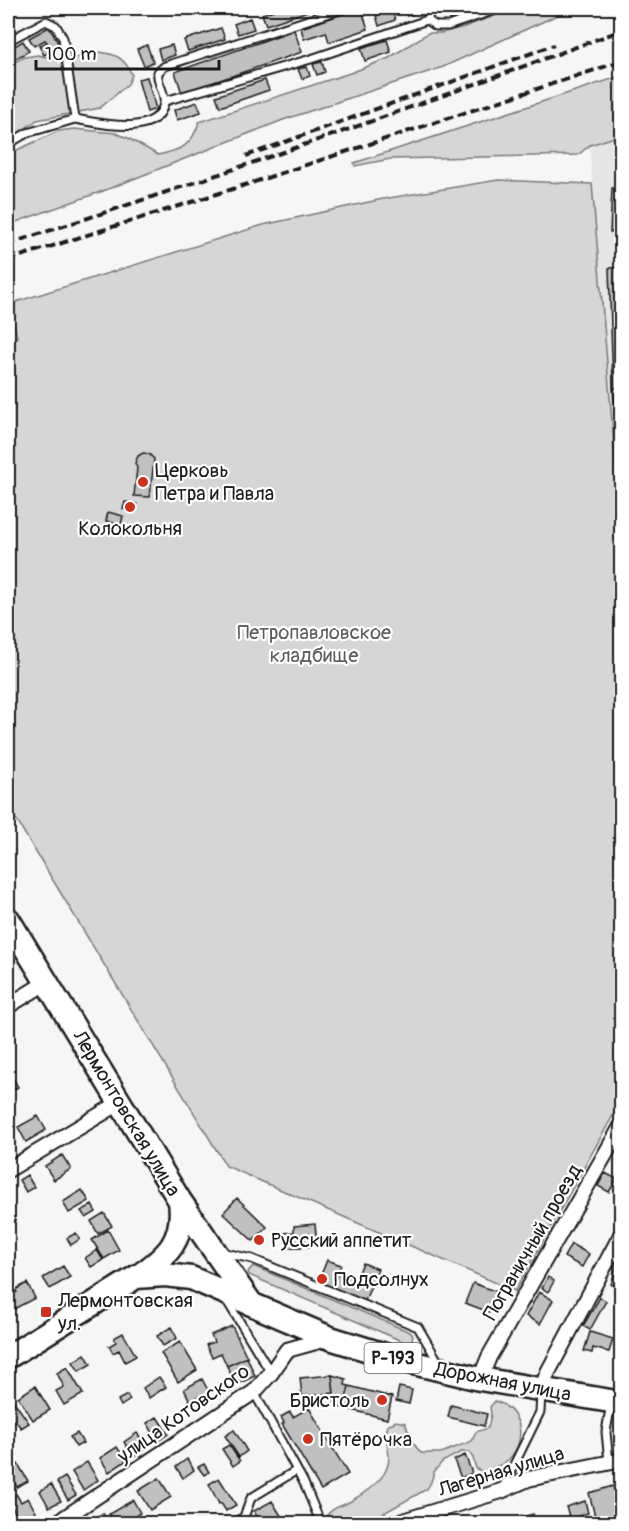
<svg xmlns="http://www.w3.org/2000/svg" width="629" height="1531" font-family="Pangolin,sans-serif">
  <rect width="100%" height="100%" fill="#f6f6f6"/>
  <filter id="ink" filterUnits="userSpaceOnUse"><feTurbulence type="fractalNoise" baseFrequency=".0167" numOctaves="2"/><feDisplacementMap in="SourceGraphic" scale="12" xChannelSelector="R" yChannelSelector="G"/><feConvolveMatrix kernelMatrix="1 2 1 2 8 2 1 2 1" color-interpolation-filters="sRGB"/></filter>
  <g filter="url(#ink)">
    <!-- built -->
    <path fill="#e6e6e6" d="M621,135V481L617,482L589,145Z"/>
    <!-- green -->
    <path fill="#d6d6d6" stroke="#797979" stroke-width="1.5" d="M516,8H573L443,67L283,120L103,191L8,225V154L59,131L74,129L115,133L128,138L158,155C181,150 192,146 199,122L353,72L389,58L428,33H441L464,27Z
      M99,52C116,54 125,58 132,75L128,84L100,108L37,120L17,134L8,137V65L25,57L38,55L64,61Z
      M621,76V135L590,145L578,155L390,159L355,166L354,163Z
      M498,180L592,184L617,481H622L621,1101L515,1291L226,1166L8,806V341L17,337L9,304L263,225L383,199Z
      M253,1266L410,1332L413,1335L412,1340L410,1343L404,1342L249,1275L248,1272Z
      M495,1401C521,1409 528,1439 509,1459C505,1463 489,1470 484,1472L476,1469L473,1458L469,1452H461L442,1462L434,1472L431,1482L427,1489L366,1523H325V1519C330,1507 341,1507 351,1501C362,1495 381,1482 386,1470C394,1455 382,1439 388,1425L396,1421L405,1423L413,1443L421,1453H441L472,1441L476,1432L488,1428L491,1414L490,1407Z"/>
    <!-- building -->
    <path fill="#c0c0c0" stroke="#1c1c1c" stroke-width="1.5" d="M280,8H307L308,11L266,25L262,14Z
      M361,8L368,29L329,42L326,32L304,39L301,28Z
      M404,8H423L424,10L407,16Z
      M455,8L459,19L451,22L447,10Z
      M392,10L395,20L379,26L376,15Z
      M250,18L254,29L238,34L234,24Z
      M49,27L60,46L44,55L39,46L47,42L45,40L34,46L29,38Z
      M221,28L225,39L188,51L184,40Z
      M294,30L302,52L182,93L175,72Z
      M387,40L391,52L365,61L361,48Z
      M23,41L29,51L8,63V50Z
      M147,45L153,62L144,66L137,49Z
      M172,45L175,55L161,60L158,49Z
      M322,62L325,72L317,75L313,64Z
      M307,67L310,76L302,79L298,69Z
      M147,77L156,109L147,112L138,79Z
      M265,80L269,90L220,107L216,96Z
      M197,102L201,112L177,120L174,110Z
      M612,188H622V232H610Z
      M622,267V388H613L609,268Z
      M613,388H622V405L615,406Z
      M622,405V467L615,406Z
      M143,453L149,454L154,459L150,497L134,496L137,468L135,463L138,456Z
      M125,502L137,504L135,512L123,509Z
      M108,512L123,516L121,525L106,521Z
      M8,1069L18,1087L8,1093Z
      M38,1116L46,1130L26,1142L18,1127Z
      M62,1155L71,1169L54,1180L45,1166Z
      M605,1173L617,1179L609,1192L598,1186Z
      M27,1175L34,1187L26,1192L19,1180Z
      M82,1190L89,1201L69,1213L63,1202Z
      M237,1198L267,1227L253,1241L223,1213Z
      M92,1205L96,1212L86,1218L81,1211Z
      M104,1213L112,1226L98,1234L91,1221Z
      M315,1224L317,1246L287,1248L285,1233L294,1232V1226Z
      M108,1230L119,1250L104,1259L92,1240Z
      M76,1233L80,1239L71,1245L67,1238Z
      M571,1244L589,1254L582,1267L564,1257Z
      M97,1250L103,1260L91,1267L85,1258Z
      M327,1260L341,1265L331,1290L317,1285Z
      M363,1263L378,1269L362,1308L347,1302L349,1298L331,1290L338,1272L356,1279Z
      M617,1263L622,1264V1287L611,1285Z
      M63,1266L70,1277L50,1289L43,1278Z
      M548,1277L554,1281L548,1292L542,1288Z
      M27,1283L35,1298L8,1312V1288L11,1295L17,1292L15,1290Z
      M473,1283L497,1292L489,1312L465,1303Z
      M539,1292L553,1300L540,1324L526,1316Z
      M600,1297L606,1301L590,1330L583,1326Z
      M232,1326L247,1357L227,1366L221,1353L212,1357L206,1345L214,1342L211,1335Z
      M171,1327L177,1338L163,1346L157,1336Z
      M590,1332L613,1339L609,1352L593,1348L592,1353L584,1351Z
      M123,1333L136,1356L125,1362L119,1350L113,1353L109,1346L116,1342L114,1338Z
      M180,1342L197,1370L178,1382L161,1353Z
      M85,1354L91,1364L79,1371L73,1362Z
      M247,1357L255,1376L236,1385L227,1366Z
      M67,1367L83,1394L64,1405L56,1391L64,1387L57,1373Z
      M332,1375L334,1393L302,1396L300,1378Z
      M332,1375L346,1379L345,1385L349,1386L344,1408L335,1406Z
      M159,1377L166,1387L149,1398L143,1388Z
      M202,1379L210,1394L200,1399L199,1396L190,1401L184,1389Z
      M35,1386L50,1410L33,1420L18,1397Z
      M349,1386L392,1397L387,1419L344,1408Z
      M399,1387L412,1390L409,1404L396,1401Z
      M127,1395L130,1400L121,1406L118,1400Z
      M13,1400L29,1423L21,1428L15,1420L8,1424V1403Z
      M451,1405L487,1414L484,1426L448,1417Z
      M309,1408L348,1474L321,1490L282,1424L284,1423L281,1417L286,1414L290,1412L293,1417Z
      M157,1417L168,1434L158,1441L147,1423Z
      M234,1430L247,1451L239,1457L225,1436Z
      M77,1433L83,1443L76,1447L70,1437Z
      M137,1433L147,1448L133,1457L124,1442Z
      M229,1445L240,1461L233,1466L222,1449Z
      M117,1447L126,1461L109,1472L100,1458Z
      M465,1455L472,1473L461,1478L454,1460Z
      M187,1459L194,1470L183,1478L176,1467Z
      M87,1462L98,1480L83,1490L72,1472Z
      M18,1464L28,1481L17,1487L8,1470Z
      M204,1464L209,1472L204,1475L198,1467Z
      M65,1477L76,1495L68,1500L57,1482Z
      M159,1478L171,1497L150,1510L138,1491Z
      M219,1478L236,1505L226,1511L221,1503L219,1504L209,1484Z
      M51,1484L61,1501L49,1507L40,1491Z
      M613,1486L621,1516L613,1518L614,1524H597L589,1493Z
      M16,1494L21,1502L28,1498L37,1514L21,1523L8,1500Z
      M133,1500L140,1513L123,1524H115L109,1514Z
      M272,1501L286,1524H261L254,1511Z
      M585,1501L588,1513L570,1519L566,1507Z
      M103,1513L109,1524H85Z
      M533,1514L536,1524H521L520,1518Z"/>
    <g fill="none" stroke-linecap="round" stroke-linejoin="round">
      <!-- lane casing -->
      <g stroke="#1c1c1c" stroke-width="11">
        <path id="lane" d="M427,20L436,26H448L501,8
          M8,41L46,21L56,26L63,38L75,119L27,133L8,144
          M165,101L311,59L427,20L432,8
          M75,119C99,123 158,138 164,103C166,93 156,83 158,72L165,66L345,8
          M221,1252L252,1259L418,1327L439,1363
          M227,1301L271,1373
          M254,1392L304,1483L321,1524
          M609,1462L606,1432L611,1403
          M502,1489L540,1412L541,1393
          M231,1524L244,1517L251,1498L297,1470"/>
      </g>
      <!-- street casing -->
      <g stroke="#1c1c1c" stroke-width="18">
        <path id="street" d="M8,1006L47,982
          M8,1170L121,1102
          M480,1379L489,1357L622,1125
          M541,1390L548,1372L622,1233
          M55,1524L254,1392L271,1373L287,1350L330,1338
          M393,1524L501,1491L528,1479L622,1460"/>
      </g>
      <!-- primary casing -->
      <g stroke="#1c1c1c" stroke-width="27">
        <path id="primary" d="M8,919L180,1201L250,1302
          M137,1277C168,1256 185,1240 180,1201
          M8,1357L136,1277L165,1275L191,1278L330,1338L401,1360L480,1379L622,1403"/>
      </g>
      <!-- lane -->
      <use href="#lane" stroke="#fff" stroke-width="7"/>
      <!-- street -->
      <use href="#street" stroke="#fff" stroke-width="14"/>
      <!-- primary -->
      <use href="#primary" stroke="#fff" stroke-width="22"/>
      <!-- rail -->
      <path stroke="#1c1c1c" stroke-width="4" stroke-dasharray="9 4.5" stroke-linecap="butt" d="M246,156L554,45
        M8,244C214,178 418,106 622,30
        M8,260L239,187L622,61"/>
    </g>
  </g>
  <!-- markers -->
  <g fill="#c8321e" stroke="#fff" stroke-width="2">
    <circle cx="143" cy="482" r="6"/>
    <circle cx="130" cy="507" r="6"/>
    <circle cx="259" cy="1240" r="6"/>
    <circle cx="322" cy="1279" r="6"/>
    <rect x="40" y="1306" width="12" height="12" rx="3"/>
    <circle cx="382" cy="1400" r="6"/>
    <circle cx="308" cy="1439" r="6"/>
  </g>
  <g text-anchor="middle" stroke-width="4.5" stroke-linejoin="round" paint-order="stroke">
    <!-- shield labels -->
    <rect fill="#fff" stroke="#606060" stroke-width="1.5" x="364.5" y="1343" width="57" height="30" rx="4.5"/>
    <g font-size="18" font-weight="bold" fill="#1c1c1c">
      <text x="393" y="1364">Р-193</text>
    </g>
    <!-- poi labels -->
    <g font-size="20" fill="#1c1c1c" stroke="#fff" text-anchor="start">
      <text x="155" y="477">Церковь<tspan x="155" dy="23">Петра и Павла</tspan></text>
      <text x="130" y="535" text-anchor="middle">Колокольня</text>
      <text x="271" y="1247">Русский аппетит</text>
      <text x="334" y="1286">Подсолнух</text>
      <text x="58" y="1307">Лермонтовская<tspan x="58" dy="23">ул.</tspan></text>
      <text x="370" y="1407" text-anchor="end">Бристоль</text>
      <text x="320" y="1446">Пятёрочка</text>
    </g>
    <!-- park labels -->
    <g font-size="20" fill="#5d5d5d" stroke="#fff">
      <text x="314" y="639">Петропавловское<tspan x="314" dy="23">кладбище</tspan></text>
    </g>
    <!-- street labels -->
    <g font-size="20" fill="#1c1c1c" stroke="#fff">
      <text transform="translate(127 1113) rotate(59)" y="7">Лермонтовская улица</text>
      <text transform="translate(532 1242) rotate(-60)" y="7">Пограничный проезд</text>
      <text transform="translate(503 1381) rotate(11)" y="7">Дорожная улица</text>
      <text transform="translate(183 1413) rotate(-35)" y="7">улица Котовского</text>
      <text transform="translate(501 1471) rotate(-17)" y="7">Лагерная улица</text>
    </g>
  </g>
  <!-- margin -->
  <rect width="629" height="1531" fill="none" stroke="#fff" stroke-width="30"/>
  <rect x="15" y="15" width="599" height="1501" fill="none" stroke="#1c1c1c" stroke-width="2" filter="url(#ink)"/>
  <!-- scale -->
  <path d="M36 60v9h183v-9" fill="none" stroke="#1c1c1c" stroke-width="3"/>
  <text x="45" y="60" font-size="18" fill="#1c1c1c" stroke="#ffffff" stroke-width="4.5" paint-order="stroke">100 m</text>
</svg>
